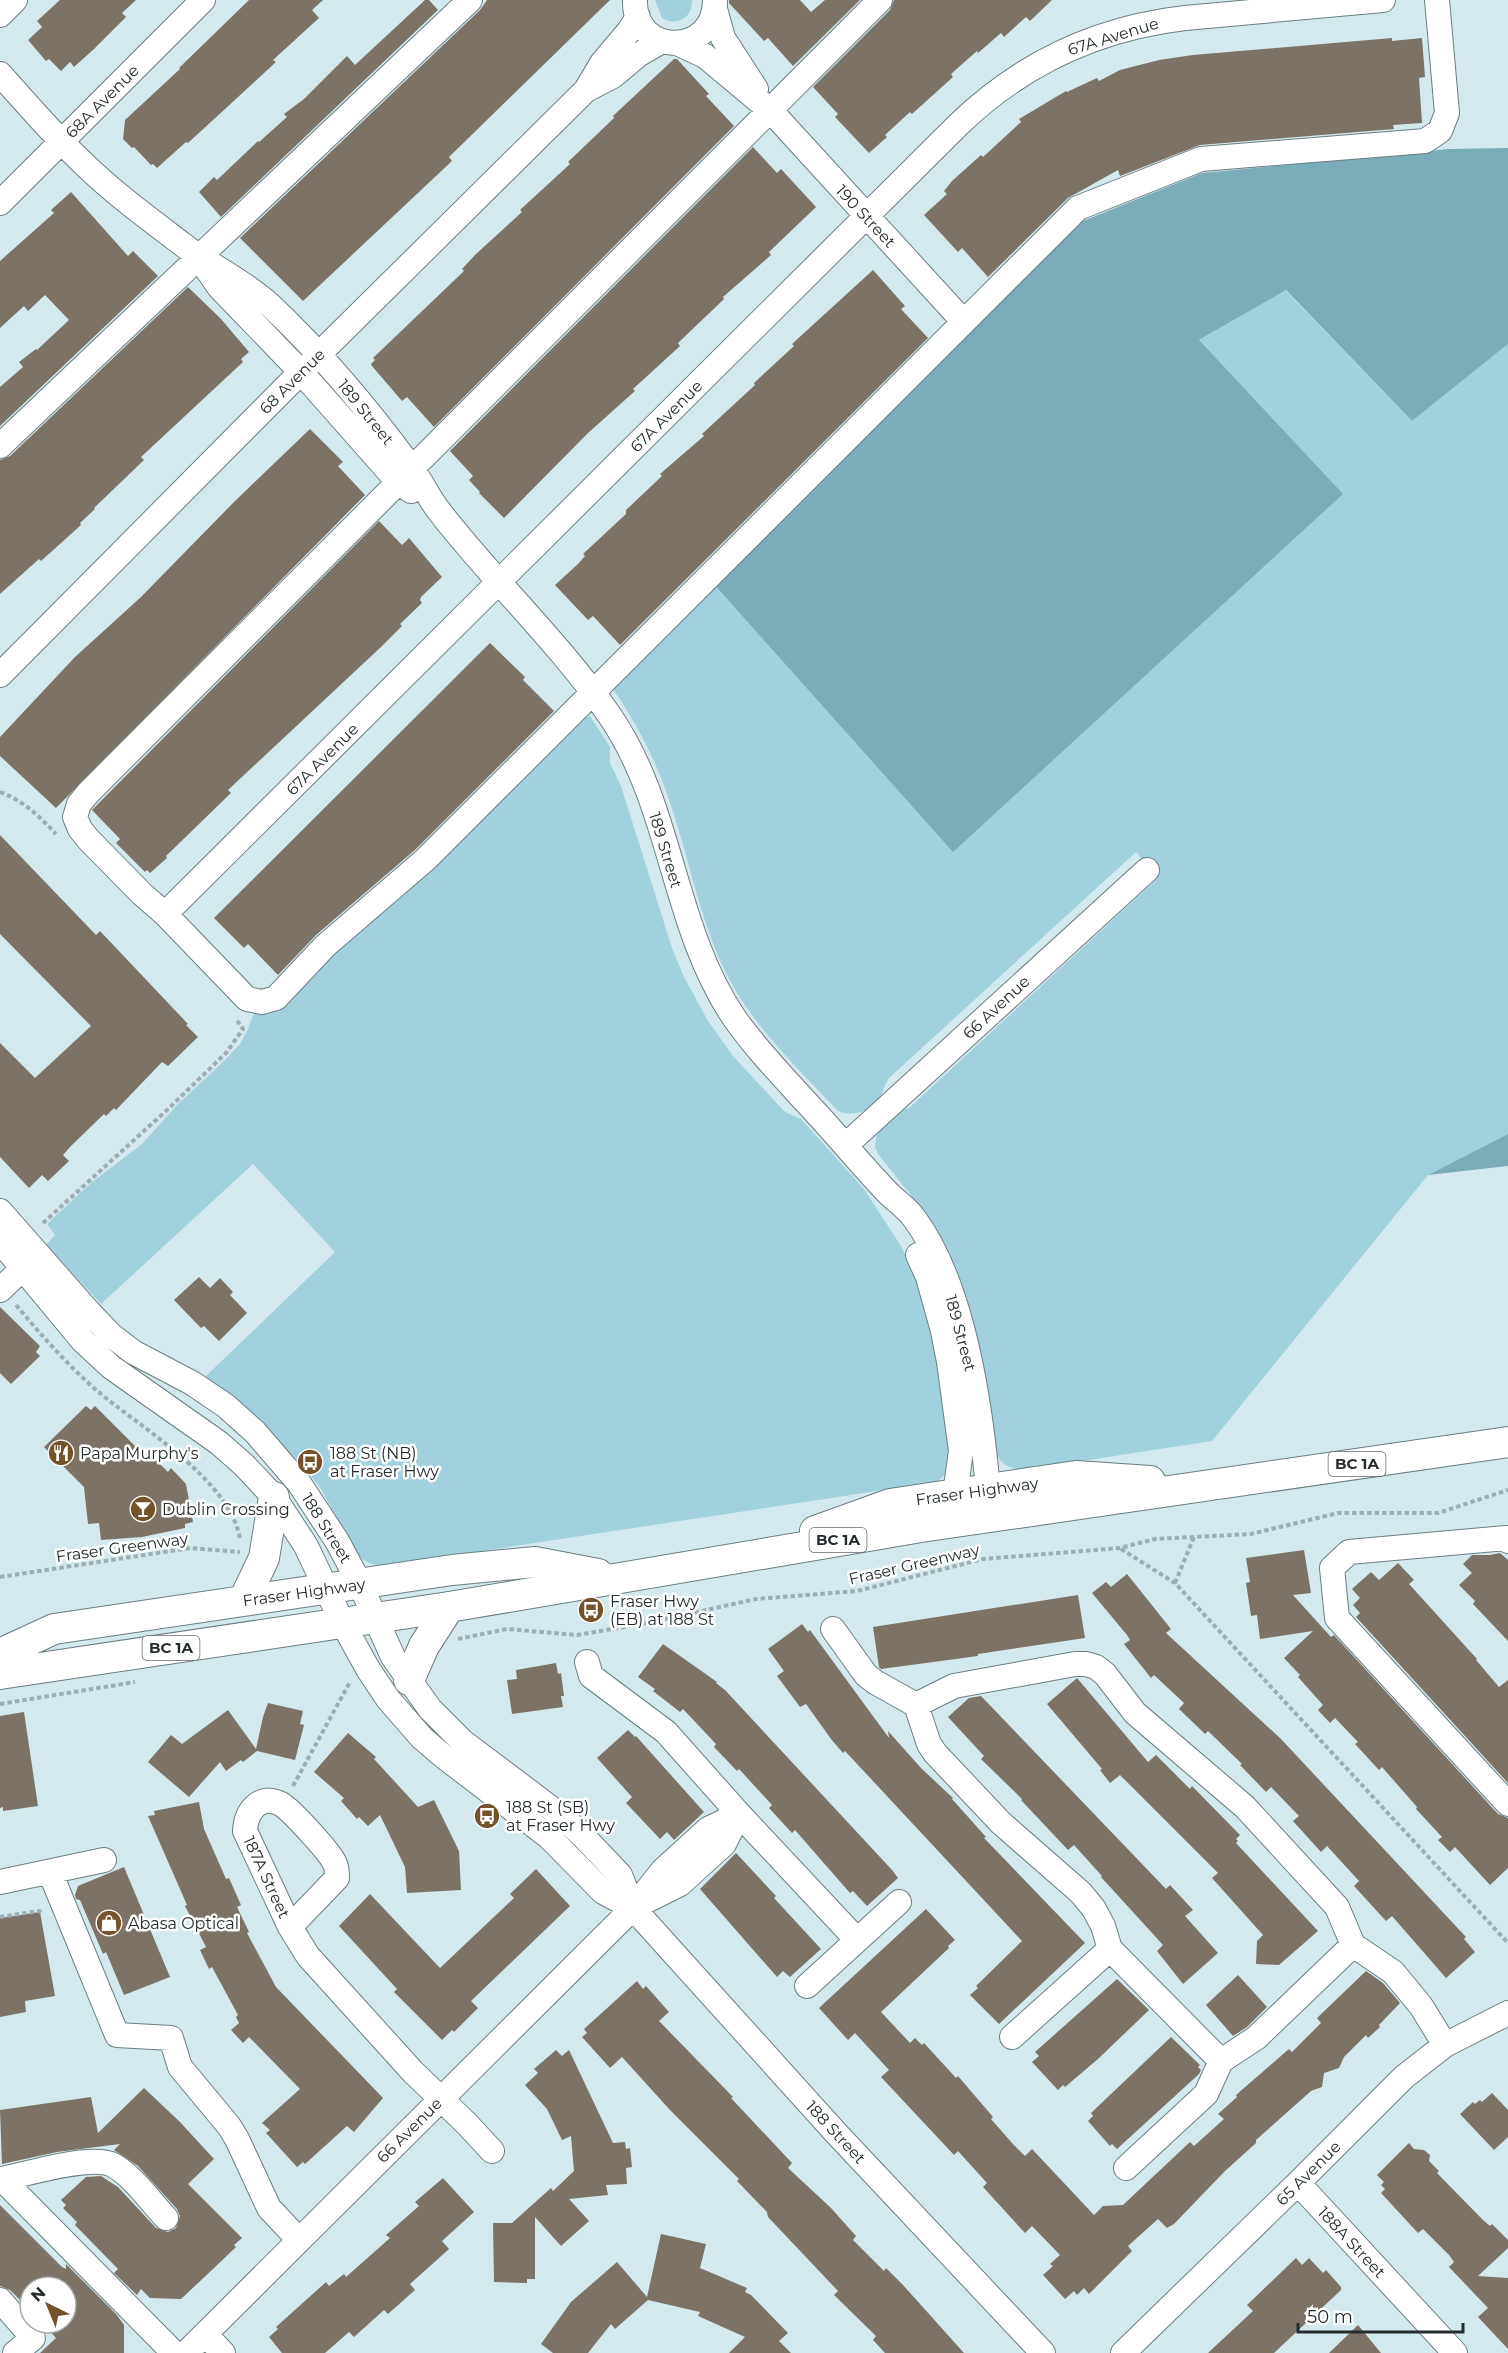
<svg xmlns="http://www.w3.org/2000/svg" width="1508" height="2353" font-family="Montserrat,sans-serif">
  <rect width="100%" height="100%" fill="#d4e9ee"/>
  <!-- green -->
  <path fill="#a1d1dc" d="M655,0H692C693,18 677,27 662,18Z
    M1285,290L1412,421L1508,344V1134L1428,1175L1212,1441L1030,1469C1014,1471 1002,1467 995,1452L928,1220L910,1194L878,1154L875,1147L877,1132L898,1110L909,1108L1158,878L1136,852L889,1078C884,1085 883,1093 878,1100C869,1112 852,1117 838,1111C797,1067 750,1024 724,969C699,916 689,858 670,803C657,762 637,724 613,689L713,583L1198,341Z
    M590,716L610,747V763L621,786L672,948L683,975L708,1021L733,1056L785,1112L801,1119L864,1189L901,1246L917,1278L929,1313L953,1447L949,1471L938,1481L930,1483L390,1565C373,1567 364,1563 354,1550L321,1489L303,1465L205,1377L335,1252L253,1164L101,1304L46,1245L55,1235L47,1224L91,1183L142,1144L177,1105L225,1060L240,1044L248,1029L255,1010L573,723Z"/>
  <!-- forest -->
  <path fill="#7badb8" d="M1508,148V344L1412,421L1286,290L1199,340L1343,494L953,852L713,583L1083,221L1202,173L1449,149Z
    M1508,1134V1166L1428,1175Z"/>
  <!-- building -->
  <path fill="#7d7266" d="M60,0H136L122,13L126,17L94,49L74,67L70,62L61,71L49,59L46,61L28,40L42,27L37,21Z
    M249,0H323L312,10L319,18L273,60L276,62L188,143L186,142L157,168L153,164L151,165L134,147L132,148L123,139L125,120L180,69L179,68Z
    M425,0H429L438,10L221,217L199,192L214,177L217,180L258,141L259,142L287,117L284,114L304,99L347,56L355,65Z
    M487,0H610L449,157L452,161L303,301L240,238L480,10Z
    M729,0H800L811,12L825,0H860L793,66L768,38L764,41L729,3Z
    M894,0H1052L1030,21L1026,17L1004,37L1001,33L978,53L977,51L951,74L953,77L912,114L910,112L885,135L887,137L869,153L835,117L838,114L813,87L890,10Z
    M1392,38V41L1422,38L1425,77L1419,78L1422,123L1393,125L1394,129L1200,145L1120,176L1118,170L1068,198L988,277L962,248L958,252L924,215L947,194L944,191L952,181L981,155L983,157L1021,122L1019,119L1066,91L1067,92L1097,78L1099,81L1120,70L1159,60L1193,55Z
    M674,59H677L709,94L706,96L734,126L434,427L407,397L402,401L372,366L371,364L375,360L373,358L464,271L462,269L476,254L522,212L520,210L570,164L568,162L614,118L613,116Z
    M753,147L777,173L781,169L816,207L769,252L771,255L723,297L724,299L678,343L680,346L633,389L635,391L588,433L504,518L479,493L480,492L469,480L473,476L450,451Z
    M71,192L128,256L133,251L158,276L0,426V387L23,367L19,362L36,349L37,350L69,320L45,295L28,311L24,306L0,328V261L54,213L51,210Z
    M873,270L905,306L901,309L928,338L620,645L593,616L588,620L555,585L578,564L585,556L583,554L626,514V510L662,476L660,474L704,436L702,434L755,385L754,383L794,346L792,344Z
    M188,287L221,319L249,352L241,359L243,362L141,457L144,460L94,508L95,509L80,523L81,525L41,561L39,559L0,594V460L10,456Z
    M310,429L343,462L338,466L365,495L56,808L0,756V737L75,657L141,597L234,502Z
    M379,521L402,545L409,538L442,577L421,597L420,600L422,603L400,624L402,626L381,647L228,790L231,793L166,856L167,858L150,873L147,870L145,872L116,843L120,839L92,810Z
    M490,643L525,677L523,680L554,711L416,849L316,935L278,975L248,944L244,948L214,918Z
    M0,835L96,935L100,931L188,1024L186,1025L198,1037L168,1066L162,1062L116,1110L114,1108L106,1116L104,1114L71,1146L63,1155L69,1161L48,1181L42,1175L29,1188L0,1157V1043L35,1078L91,1026L0,934Z
    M199,1277L210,1288L220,1278L233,1292L230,1295L247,1313L219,1341L204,1326L201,1328L174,1300Z
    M0,1307L40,1346L36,1352L40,1356L11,1384L0,1373Z
    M86,1406L91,1410L95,1406L145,1456L148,1452L168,1472L171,1468L186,1484L193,1522L185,1524V1528L142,1537L101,1540L99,1523L88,1524L84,1487L44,1447Z
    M1304,1550L1311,1593L1293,1595L1331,1637L1334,1635L1498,1814L1508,1818V1868L1490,1885L1455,1847L1450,1852L1438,1840L1442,1837L1416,1809L1417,1807L1382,1767L1379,1770L1355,1744L1358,1742L1335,1718L1330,1723L1318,1710L1323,1705L1298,1677L1300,1675L1284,1658L1313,1631L1260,1639L1257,1615L1251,1616L1246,1583L1250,1582L1246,1558Z
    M1500,1553L1508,1560V1641L1473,1604L1475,1601L1459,1585L1472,1573L1463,1564L1472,1555H1490Z
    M1398,1563L1414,1580L1409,1584L1477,1659L1476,1660L1499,1687L1508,1680V1783L1356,1617L1360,1613L1353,1605L1360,1598L1352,1589L1371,1572L1379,1580Z
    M1127,1574L1171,1629L1166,1633L1281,1739L1466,1937L1464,1939L1475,1952L1446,1978L1392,1916L1386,1921L1354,1886L1359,1881L1327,1846L1321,1852L1293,1821L1299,1816L1271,1787L1266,1792L1240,1765L1242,1764L1208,1731L1205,1734L1179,1709L1184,1703L1154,1675L1151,1678L1124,1644L1130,1640L1127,1635L1092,1593L1106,1582L1111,1587Z
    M1078,1595L1085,1638L978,1654V1656L881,1669L879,1667L873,1627Z
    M802,1624L808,1632L810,1630L889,1738L888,1731L921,1768L953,1798L952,1799L986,1837L984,1838L1085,1943L999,2024L970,1995L978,1988L976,1986L1022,1941L845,1751L843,1753L831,1739L806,1704L800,1707L777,1676L784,1671L768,1649Z
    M663,1644L717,1682L716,1683L725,1690L892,1870L898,1878L867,1906L853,1891L850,1893L795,1830L792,1833L769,1808L772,1805L739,1769L737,1771L714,1747L716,1744L683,1709L680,1712L653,1691L655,1689L638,1677Z
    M556,1663L558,1674L561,1673L564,1696H561L563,1707L512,1714L507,1680L517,1679L516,1670Z
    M1077,1678L1148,1762L1156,1755L1190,1789L1192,1786L1240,1835L1236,1839L1238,1841L1236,1843L1318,1931L1279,1965L1256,1964L1257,1941L1263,1935L1212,1878L1218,1873L1120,1775L1110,1783L1100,1770L1102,1769L1047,1704Z
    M981,1696L1166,1889L1170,1885L1193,1910L1185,1916L1218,1953L1183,1984L1157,1951L1163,1945L1101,1877L1102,1876L1074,1845L1068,1850L1021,1800L1022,1799L981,1759L984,1756L948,1717L969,1698Z
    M268,1703L303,1711L300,1724L304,1725L295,1760L257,1751L243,1762L241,1760L226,1771L220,1762L189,1797L148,1762L171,1735L182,1744L228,1710L256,1749L263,1717Z
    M24,1712L38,1806L3,1811V1807L0,1808V1716Z
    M628,1730L635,1737L636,1736L704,1812L674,1840L667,1832L660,1839L626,1803L632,1797L597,1758Z
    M348,1733L376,1757L374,1759L418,1807L434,1800L459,1851L461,1890L407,1893L405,1867L380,1815L368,1826L359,1817L357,1819L341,1801L344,1798L314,1772Z
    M199,1802L204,1829L226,1879L229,1878L241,1905L237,1907L249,1932L247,1933L276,1987L383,2098L354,2132L347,2126L305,2164L303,2162L297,2167L266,2133L270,2130L262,2123L300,2089L249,2037L243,2043L231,2030L239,2023L236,2017L238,2015L212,1967L209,1969L200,1950L206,1947L185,1906L187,1905L148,1816L155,1815L154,1811Z
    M736,1853L776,1896L774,1898L821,1949L790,1977L783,1971L777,1977L700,1889Z
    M124,1867L170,1977L124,1995L106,1952L103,1954L80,1900L76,1899L75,1895L78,1886Z
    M536,1869L570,1906L471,2001L478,2008L454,2032L452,2030L442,2040L394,1992L397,1989L339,1926L370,1894L440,1968L514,1898L510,1894Z
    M926,1909L955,1940L948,1946L949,1948L881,2012L910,2043L915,2038L922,2045L924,2043L956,2078L958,2076L993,2117L991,2119L1012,2143L1025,2156L1032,2149L1094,2215L1103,2206L1123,2205L1190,2142L1194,2146L1224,2119L1218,2114L1237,2097L1236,2095L1289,2049L1292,2052L1321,2023L1317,2018L1366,1971L1383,1983L1400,2003L1379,2025L1380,2027L1368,2038L1366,2035L1344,2057L1339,2068L1324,2073L1322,2087L1311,2091L1256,2140V2143L1225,2171L1174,2224L1167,2228L1158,2219L1128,2246L1132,2251L1089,2294L1084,2288L1077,2295L1074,2291L1065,2299L1043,2275L1053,2266L1050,2264L1060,2255L1032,2226L1025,2233L983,2187L987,2183L958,2151L954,2155L881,2077L889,2070L878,2058L855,2033L848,2040L819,2008Z
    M40,1912L55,1996L25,2001L26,2012L0,2017V1918Z
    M1238,1975L1267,2007L1247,2027L1233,2036L1206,2005Z
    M1117,1979L1149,2010L1098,2059L1065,2087L1063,2085L1058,2090L1032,2062L1039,2056L1035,2052Z
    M637,1981L643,1989L646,1986L669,2012L659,2021L733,2097L731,2098L792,2163L788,2168L831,2208L856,2236L853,2240L884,2271L886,2268L903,2285L964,2353H885L873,2340L876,2336L834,2295L838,2291L768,2217L767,2212L737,2181L739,2179L670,2110L622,2057L610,2068L582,2037L587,2033L584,2029Z
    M1171,2037L1200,2065L1198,2067L1201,2070L1199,2074L1117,2149L1112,2144L1110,2146L1088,2121L1093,2116L1091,2113Z
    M556,2050L562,2056L569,2050L613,2143L625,2142L626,2149L630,2148L632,2167L626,2168L627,2184L606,2185L608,2195L569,2199L589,2221L561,2246L535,2217V2279H527V2283L494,2282L493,2223H512L551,2188L553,2191L574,2171L571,2136L562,2140L547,2109L525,2085L538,2073L534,2069Z
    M144,2088L180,2122L214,2159L188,2184L242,2238L234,2245L236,2247L213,2269L181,2299L150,2298L141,2289L137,2295L114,2273L118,2269L75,2225L77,2222L63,2208L66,2205L61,2200L86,2177L101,2176L118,2187L156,2228L168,2232L176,2228L180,2216L177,2209L138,2166L114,2150L120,2144L57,2152L2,2164L0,2110L91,2097L98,2133Z
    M1492,2093L1508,2110V2137L1494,2150L1460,2114L1473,2102L1475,2104L1480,2100L1482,2102Z
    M1409,2143L1414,2149L1424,2150L1430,2155L1429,2161L1439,2171L1437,2173L1483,2220L1490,2226L1492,2224L1508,2240V2248L1478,2276L1508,2278V2349L1478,2317L1488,2308L1449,2267L1454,2262L1449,2255L1423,2229L1418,2233L1381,2193L1385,2189L1381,2185L1384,2182L1377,2175Z
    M443,2178L474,2212L442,2241L449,2249L410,2284L415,2290L388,2314L384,2310L354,2337L349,2332L325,2353H282L269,2337L278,2329L276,2327L326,2282L329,2286L344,2274L346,2277L390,2238L386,2235L419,2206L415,2202Z
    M0,2205L62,2267L66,2269V2264L116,2314L124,2325V2353H40L56,2338L42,2323H66V2287H30V2310L10,2290L0,2286Z
    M661,2234L706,2244L700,2268L747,2288L745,2292L751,2295L788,2333L779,2341L791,2353H729L745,2337L698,2316L700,2312L648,2300L615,2329L611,2324L588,2353H553L541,2344L571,2302L617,2262L647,2297Z
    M1296,2258L1302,2265L1309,2258L1323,2273L1326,2270L1341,2287V2290L1274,2353H1208L1253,2311L1247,2305Z
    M1358,2325L1381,2353H1329Z"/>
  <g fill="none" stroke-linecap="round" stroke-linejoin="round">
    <!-- minor casing -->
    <g stroke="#6b7e82" stroke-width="26">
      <path id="minor" d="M635,0C633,56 715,58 715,0
        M880,0L88,793L79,804L75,817L80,829L88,839L142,894L165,914L247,999L262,1002L276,998L325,946L426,859L1078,208L1201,159L1425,141L1440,131L1447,113L1437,0
        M715,9L723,38L756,89
        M0,15L15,0
        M677,43L705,56L771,111L963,321
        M0,74C28,105 55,137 85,165C115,194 149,219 182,244C210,266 244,281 270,305C321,353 368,409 410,466C421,480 428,497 439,511C493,581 560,643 610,716C673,808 672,927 735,1019C759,1053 789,1083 817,1114C841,1140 864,1168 888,1193C897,1202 907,1208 914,1218C964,1285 981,1408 988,1490
        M586,90L613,76L638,55L662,41
        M0,203L203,0
        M206,268L219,287L301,372L399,483L411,491
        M0,446L470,0
        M0,675L301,372L586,90L602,63L629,31L638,17
        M165,914L958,125C1021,64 1098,28 1185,18L1383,0
        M846,1145L1147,870
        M0,1211L88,1311L111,1335L133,1352L192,1383L226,1406L255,1432L299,1483L337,1541L360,1584L393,1657L430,1709L462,1741L560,1815L581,1834L620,1875L633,1908
        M0,1241L83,1341L111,1367L219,1443L244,1465L274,1497L306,1546L342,1622L368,1669L388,1699L422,1738L443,1756L549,1837L603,1892L633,1908L836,2133L1043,2353
        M918,1255L928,1277L943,1331L949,1362L961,1451L955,1494
        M0,1290L22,1269L28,1255
        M1508,1541L1506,1538L1349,1552L1332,1568L1337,1618L1508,1804
        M833,1629L866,1675L875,1682L916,1705L929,1744L935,1753L1001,1823L1081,1893L1094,1909L1103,1926L1110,1949L1221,2061
        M587,1662L591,1676L666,1732L739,1814L857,1940
        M916,1705L954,1686L1075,1664H1086L1096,1667L1105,1674L1135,1713L1245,1807L1337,1907L1353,1945L1393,1972L1421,2006L1445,2045
        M50,1872L117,2035L171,2038L180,2067L229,2126L237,2139L269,2208L299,2240
        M0,1882L104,1860
        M640,1904L680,1884L724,1844L739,1814
        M290,1927L337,1878C337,1873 337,1868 335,1864C331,1853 291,1810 281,1804C260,1793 246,1811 245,1831L290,1927L308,1956L413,2072L467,2124L492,2151
        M807,1986L899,1902
        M1012,2037L1110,1949
        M1126,2168L1206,2094L1221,2061L1256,2038L1353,1945
        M0,2179H2L174,2353
        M2,2179C27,2174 92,2154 113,2165C134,2177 150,2201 166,2218
        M1298,2183L1455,2353
        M0,2300L33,2338L15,2353
        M205,2334L223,2353
        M186,2353L633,1908L663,1870L708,1829L739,1814
        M1123,2353L1298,2183L1404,2077L1445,2045L1508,2013"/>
    </g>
    <!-- major casing -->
    <g stroke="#6b7e82" stroke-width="32">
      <path id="major" d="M815,1531L890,1504L1076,1476L1150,1481
        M244,1600L264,1558L274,1497
        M0,1654L54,1629L452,1570L535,1562L598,1574
        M0,1674L449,1607L921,1527L1508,1442
        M409,1680L424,1646L449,1607"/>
    </g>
    <!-- path -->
    <path stroke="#9daeb2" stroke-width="4" stroke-dasharray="4.5 3" stroke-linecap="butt" d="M0,792C24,801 39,816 56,834
      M43,1223L167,1110L226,1053L243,1029L236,1019
      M16,1305C41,1335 66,1363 95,1389C139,1427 230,1479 240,1539
      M1121,1549L1175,1583L1508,1943
      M0,1577L190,1548L240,1552
      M1175,1583L1194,1537
      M458,1639L507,1629L577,1635L647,1623L756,1599L857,1591L983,1559L1120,1548L1155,1539L1251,1534L1338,1513H1438L1508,1490
      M0,1704L135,1682
      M293,1786L350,1682
      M0,1917L39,1911L43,1913"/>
    <!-- minor -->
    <use href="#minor" stroke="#fff" stroke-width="24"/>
    <!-- major -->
    <use href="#major" stroke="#fff" stroke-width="30"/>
  </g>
  <!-- icons -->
  <defs>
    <g id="restaurant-disc" transform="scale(1.35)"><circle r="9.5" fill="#735329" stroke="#fff"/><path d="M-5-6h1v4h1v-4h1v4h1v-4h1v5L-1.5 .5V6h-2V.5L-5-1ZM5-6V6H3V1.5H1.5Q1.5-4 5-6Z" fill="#fff"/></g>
    <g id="bus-disc" transform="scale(1.35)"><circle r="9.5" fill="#735329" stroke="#fff"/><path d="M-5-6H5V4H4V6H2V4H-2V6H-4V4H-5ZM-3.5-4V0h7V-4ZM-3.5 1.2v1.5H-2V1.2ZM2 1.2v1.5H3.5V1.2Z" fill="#fff"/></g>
    <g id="bar-disc" transform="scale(1.35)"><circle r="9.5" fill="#735329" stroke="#fff"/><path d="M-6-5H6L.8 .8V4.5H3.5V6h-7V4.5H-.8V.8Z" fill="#fff"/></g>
    <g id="shop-disc" transform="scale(1.35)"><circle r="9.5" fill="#735329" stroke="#fff"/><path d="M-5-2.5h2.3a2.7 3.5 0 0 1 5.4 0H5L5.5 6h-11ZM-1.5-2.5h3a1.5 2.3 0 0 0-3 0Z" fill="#fff"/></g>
  </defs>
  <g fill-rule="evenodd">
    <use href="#restaurant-disc" x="61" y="1453"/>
    <use href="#bus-disc" x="310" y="1462"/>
    <use href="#bar-disc" x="143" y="1509"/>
    <use href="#bus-disc" x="591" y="1610"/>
    <use href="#bus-disc" x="487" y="1816"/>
    <use href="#shop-disc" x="109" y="1923"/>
  </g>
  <g text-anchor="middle" stroke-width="5" stroke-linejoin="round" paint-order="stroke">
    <!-- shield labels -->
    <g fill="#fff" stroke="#666b6d" stroke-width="1.5">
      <rect x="1328.5" y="1452" width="57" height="24" rx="4.5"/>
      <rect x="809.5" y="1528" width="57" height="24" rx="4.5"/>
      <rect x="142.5" y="1636" width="57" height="24" rx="4.5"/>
    </g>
    <g font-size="15" font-weight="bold" fill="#242c2e">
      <text x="1357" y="1469">BC 1A</text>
      <text x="838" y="1545">BC 1A</text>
      <text x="171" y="1653">BC 1A</text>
    </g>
    <!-- street labels -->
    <g font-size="16" fill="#242c2e" stroke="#fff">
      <text transform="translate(1113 36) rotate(-17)" y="6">67A Avenue</text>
      <text transform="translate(102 101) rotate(-45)" y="6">68A Avenue</text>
      <text transform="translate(866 216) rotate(47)" y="6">190 Street</text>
      <text transform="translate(292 381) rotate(-45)" y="6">68 Avenue</text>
      <text transform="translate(366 412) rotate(51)" y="6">189 Street</text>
      <text transform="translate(666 416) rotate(-45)" y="6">67A Avenue</text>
      <text transform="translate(322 759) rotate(-45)" y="6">67A Avenue</text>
      <text transform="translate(666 850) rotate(73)" y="6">189 Street</text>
      <text transform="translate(996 1007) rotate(-43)" y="6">66 Avenue</text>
      <text transform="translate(961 1333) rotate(75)" y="6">189 Street</text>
      <text transform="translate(977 1491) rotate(-8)" y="6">Fraser Highway</text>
      <text transform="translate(327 1528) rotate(58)" y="6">188 Street</text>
      <text transform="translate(122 1547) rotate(-8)" y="6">Fraser Greenway</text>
      <text transform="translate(914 1564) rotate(-13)" y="6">Fraser Greenway</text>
      <text transform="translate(304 1592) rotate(-8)" y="6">Fraser Highway</text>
      <text transform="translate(267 1877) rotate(65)" y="6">187A Street</text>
      <text transform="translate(409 2130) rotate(-45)" y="6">66 Avenue</text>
      <text transform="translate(836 2132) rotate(47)" y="6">188 Street</text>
      <text transform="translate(1308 2173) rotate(-45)" y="6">65 Avenue</text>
      <text transform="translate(1352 2242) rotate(47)" y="6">188A Street</text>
    </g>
    <!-- poi labels -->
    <g font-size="16" fill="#242c2e" stroke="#fff" text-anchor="start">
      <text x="80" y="1459">Papa Murphy's</text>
      <text x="330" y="1459">188 St (NB)<tspan x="330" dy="18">at Fraser Hwy</tspan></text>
      <text x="162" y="1515">Dublin Crossing</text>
      <text x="610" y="1607">Fraser Hwy<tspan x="610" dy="18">(EB) at 188 St</tspan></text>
      <text x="506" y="1813">188 St (SB)<tspan x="506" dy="18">at Fraser Hwy</tspan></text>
      <text x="128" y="1929">Abasa Optical</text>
    </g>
  </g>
  <!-- north arrow -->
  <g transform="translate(48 2305) rotate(317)"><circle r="28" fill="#ffffff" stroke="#a7abab" stroke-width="1.5"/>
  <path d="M0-4.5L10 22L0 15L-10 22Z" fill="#735329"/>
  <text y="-9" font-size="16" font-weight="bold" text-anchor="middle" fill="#242c2e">N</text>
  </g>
  <!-- scale -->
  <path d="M1298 2323v9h165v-9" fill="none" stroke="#242c2e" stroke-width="3"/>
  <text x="1307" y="2323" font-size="18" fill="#242c2e" stroke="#ffffff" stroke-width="4.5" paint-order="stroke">50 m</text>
</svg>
